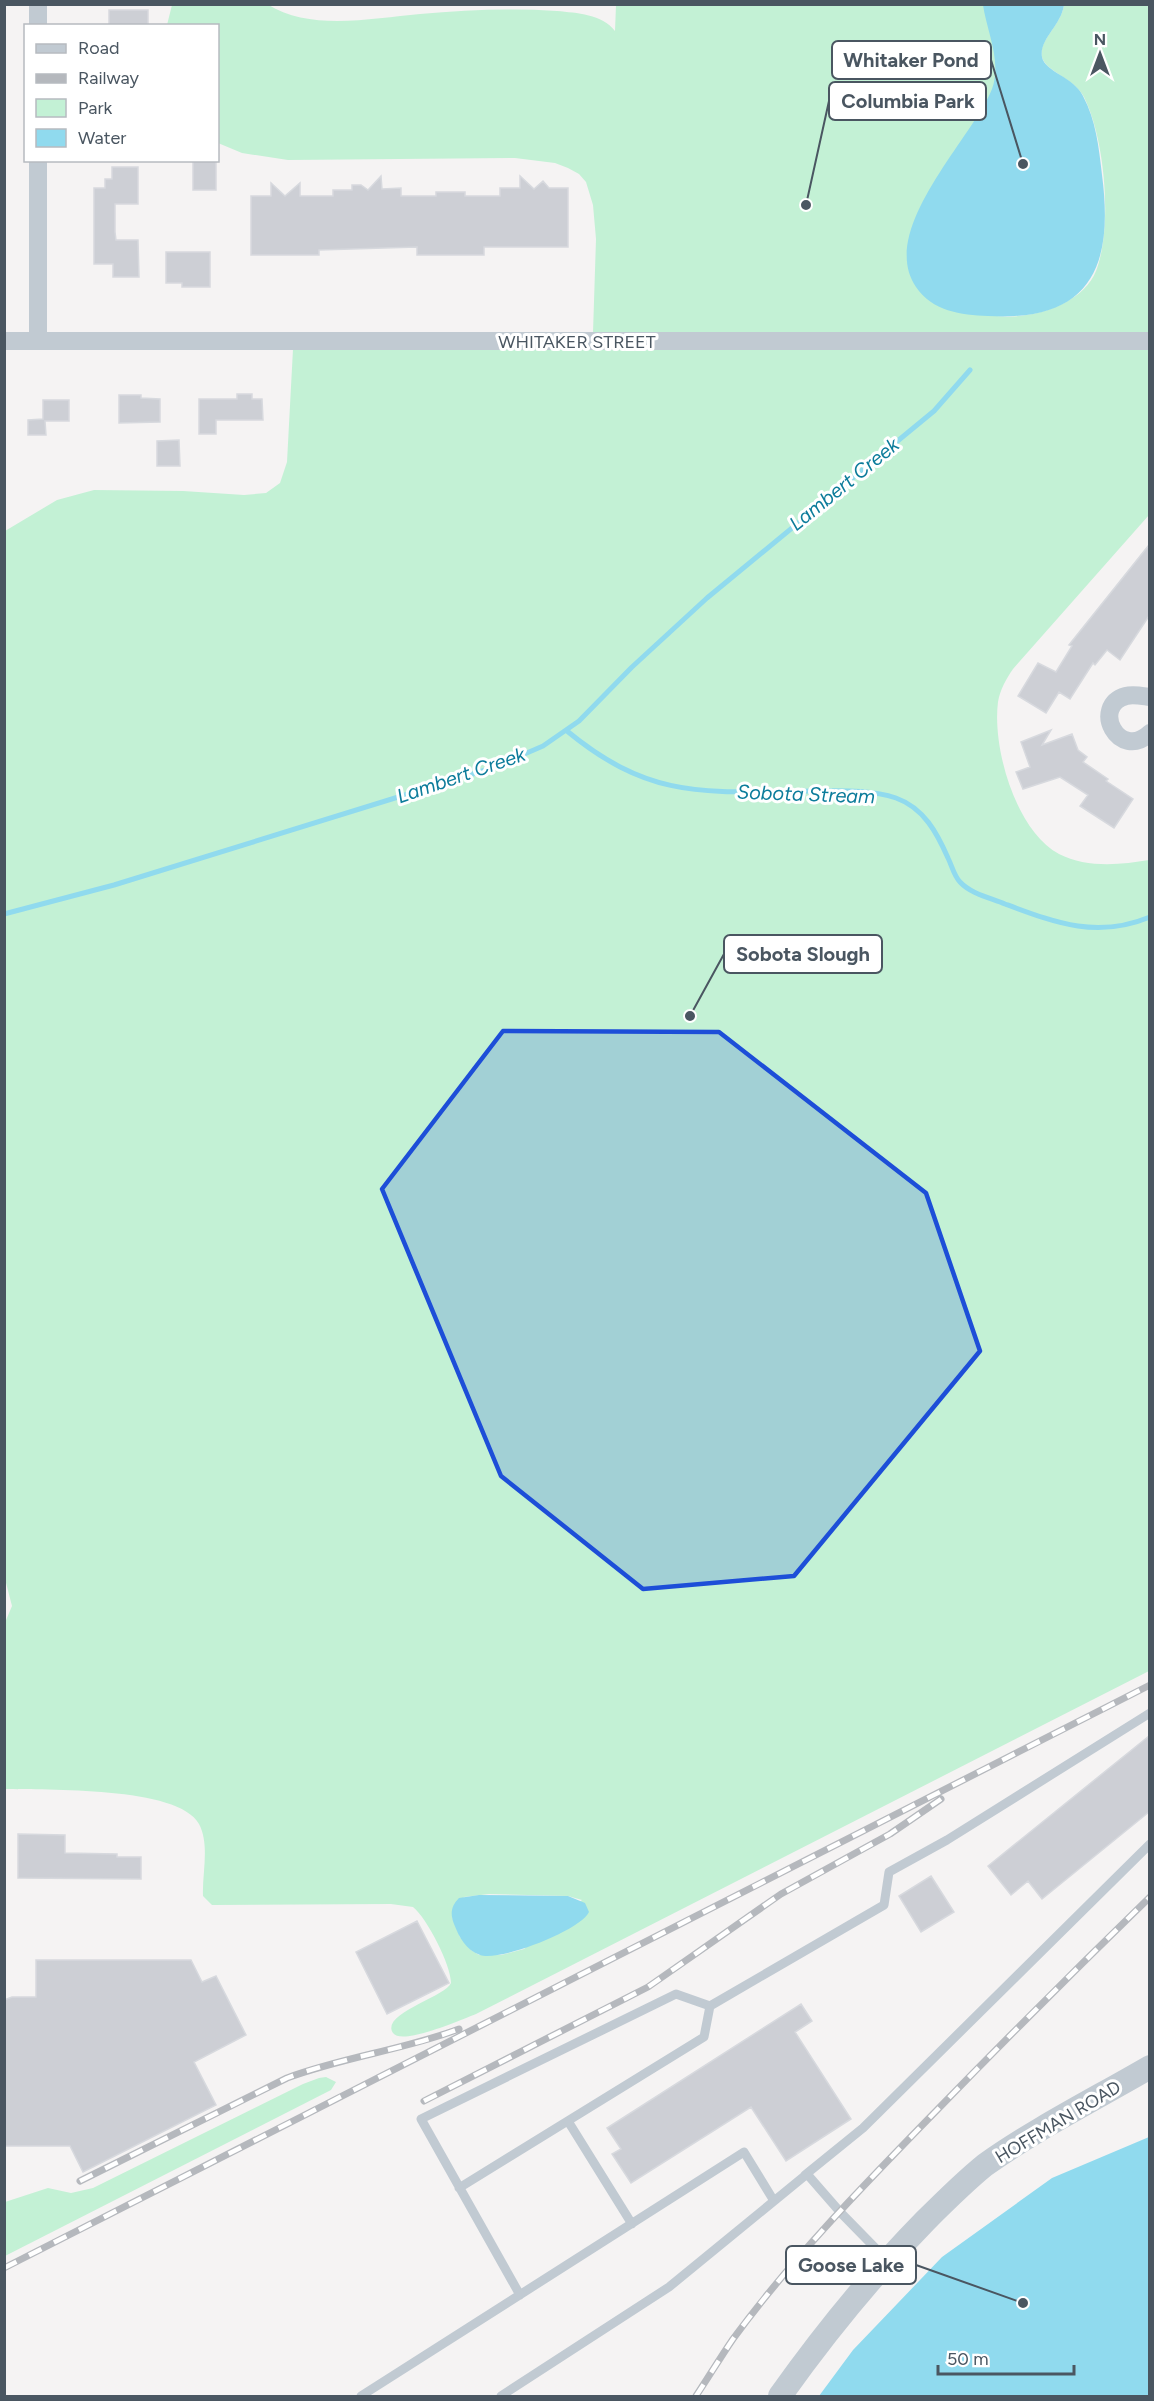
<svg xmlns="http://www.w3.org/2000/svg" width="1154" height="2401" font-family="Figtree,sans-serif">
  <rect width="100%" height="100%" fill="#f5f3f3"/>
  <!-- green -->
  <path fill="#c3f1d5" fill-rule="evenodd" d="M267,4C311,32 372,18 420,14C465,10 511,8 557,11C577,13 602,14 615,31L616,5H997V316C1029,320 1083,305 1096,271C1113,227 1105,139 1084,97C1074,78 1046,72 1042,57C1038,40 1061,26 1064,5H1149V333H593L596,239L593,205L586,182L579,174L568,168L555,163L515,158L288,160L242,153L218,143V26L167,25L172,5Z
    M293,349H1149V515L1013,669C1006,679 1000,690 998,702C992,748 1016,831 1059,854C1086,868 1120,865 1149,860V1671L476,2014C463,2019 402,2046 393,2033C380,2014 445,1997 451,1983C451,1965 427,1918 413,1907L391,1904L212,1905L203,1896C202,1873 210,1845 199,1824C179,1786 44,1790 5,1789L4,1625L12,1606L4,1575L5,531L57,500L94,490L183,491L244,495L266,493L280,483L287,462ZM489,1894L568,1896L582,1900L524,1949L501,1955H479L471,1950L460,1937L452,1917L464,1897Z
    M326,2077L336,2082L331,2090L5,2256V2202L48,2188L71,2193L93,2188L303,2084L319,2078Z"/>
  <!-- water -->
  <path fill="#90daee" d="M983,5H1064C1061,26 1039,39 1042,57C1045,72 1074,77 1083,96C1096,120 1099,148 1102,175C1114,266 1091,322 988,316C961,315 932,311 916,287C877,230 972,139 992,89C1002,61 987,32 983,5Z
    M479,1895L568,1896L585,1903L589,1912C581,1930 500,1962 480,1955C466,1950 459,1937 454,1924C450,1914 451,1906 459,1898Z
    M1149,2137V2396H819L853,2350L942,2257L1052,2178Z"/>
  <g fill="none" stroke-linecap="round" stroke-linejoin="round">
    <!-- stream -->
    <path stroke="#90daee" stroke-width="5" d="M567,731C652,801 707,792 811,791C839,791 869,789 896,798C924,808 937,833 948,858C952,866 954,876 960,882C971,894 991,898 1005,904C1056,923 1097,939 1150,917
      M4,914L114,885L492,768L543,746L579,721L632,667L707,598L934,411L970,370"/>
  </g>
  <!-- building -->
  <path fill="#cdcfd5" stroke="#d7d9de" stroke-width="1.5" d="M109,10H148V26H109Z
    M193,161H216V190H193Z
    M112,167H138V204H115V232L116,240H138L139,277H113V264H94V188H105V179H112Z
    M381,176L382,189L401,188V196H436V192H465V196H500V188H520V176L534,189L543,181L549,188H568V247H484V255H417V247L319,250V255H251V196H271V183L285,196L300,183V196H333V190H352V185H361L368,190Z
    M166,252H210V287H182V283H166Z
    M237,394H252V399H262L263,420H216V434H199V399H237Z
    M119,395H141V398L160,399V422L119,423Z
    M43,400H69V421H45L46,435H28V420L43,419Z
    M179,440L180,466H157V441Z
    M1149,545V616L1120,660L1107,650L1095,665L1093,663L1070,699L1059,692L1046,713L1018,696L1038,663L1056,672L1072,646L1069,645Z
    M1051,730L1042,745L1072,734L1078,750L1087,757L1083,762L1108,779L1106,781L1133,799L1114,828L1080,806L1088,795L1060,777L1023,789L1016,772L1030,767L1021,742Z
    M1149,1736V1812L1042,1899L1028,1881L1011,1895L988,1866Z
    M18,1834L65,1835V1853L117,1854V1857H141V1879L18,1878Z
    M931,1876L954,1912L921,1932L899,1896Z
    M417,1921L449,1983L387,2014L356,1952Z
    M36,1960H191L202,1982L216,1976L246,2035L194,2062L216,2105L83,2172L70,2146H4V2000L12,1997H36Z
    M801,2004L812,2021L795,2032L851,2119L786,2161L751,2107L631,2183L612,2154L621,2149L607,2128Z"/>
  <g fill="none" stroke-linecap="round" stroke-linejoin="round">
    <!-- service -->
    <path stroke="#c1cad2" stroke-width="9" d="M568,2121L632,2224
      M805,2175L863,2128L1150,1844
      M459,2188L704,2037L710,2006
      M520,2295L421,2119L676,1994L710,2006L884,1905L889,1872L947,1840L1150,1713
      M361,2396L744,2152L774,2201
      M501,2396L669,2287L807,2174L841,2213L887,2260"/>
    <!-- minor -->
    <path stroke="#c1cad2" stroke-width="18" d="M38,4V26
      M38,160V341
      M4,341H1150
      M1150,697C1142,696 1133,694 1126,696C1090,706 1119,762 1150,733"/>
    <!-- tertiary -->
    <path stroke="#c1cad2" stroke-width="24" d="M780,2396C824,2334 872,2275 925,2221C944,2202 964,2182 985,2165C1037,2128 1095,2099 1150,2067"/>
    <!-- rail casing -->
    <g stroke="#b5b8bd" stroke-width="7">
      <path id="rail" d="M424,2101L648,1987L781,1894L890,1834L941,1799
        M80,2181L287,2078C343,2057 403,2050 459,2029
        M4,2268L1150,1685
        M696,2396C708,2378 720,2358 733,2339C793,2257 867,2182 938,2109C1008,2037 1078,1967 1150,1897"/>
    </g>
    <!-- rail -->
    <use href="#rail" stroke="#fff" stroke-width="4.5" stroke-dasharray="14" stroke-linecap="butt"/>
  </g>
  <!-- marked area -->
  <path fill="#1d4ed8" fill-opacity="0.2" stroke="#1d4ed8" stroke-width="4.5" stroke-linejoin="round" d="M503,1031L719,1032L926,1193L980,1351L794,1576L643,1589L501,1476L382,1189Z"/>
  <g text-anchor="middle" stroke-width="6" stroke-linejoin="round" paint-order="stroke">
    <!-- street labels -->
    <g font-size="18" fill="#4a5661" stroke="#fff">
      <text x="577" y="348">WHITAKER STREET</text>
      <text transform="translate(1058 2122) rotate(-31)" y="6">HOFFMAN ROAD</text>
    </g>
    <!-- water labels -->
    <g font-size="20" font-style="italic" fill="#0c7c9b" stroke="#fff">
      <text transform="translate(844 484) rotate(-39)" y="7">Lambert Creek</text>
      <text transform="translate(461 775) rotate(-19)" y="7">Lambert Creek</text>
      <text transform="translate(806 794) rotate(2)" y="7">Sobota Stream</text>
    </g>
  </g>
  <!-- callouts -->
  <path fill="none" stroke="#4a5661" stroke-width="2" d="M1023 164L991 60M806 205L829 101M690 1016L724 954M1023 2303L916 2265"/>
  <g fill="#4a5661" stroke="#fff" stroke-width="2">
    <circle cx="1023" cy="164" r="6"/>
    <circle cx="806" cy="205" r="6"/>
    <circle cx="690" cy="1016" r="6"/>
    <circle cx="1023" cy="2303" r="6"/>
  </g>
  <g fill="#fff" stroke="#4a5661" stroke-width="2">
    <rect x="832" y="41" width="159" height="38" rx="6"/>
    <rect x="829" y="82" width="157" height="38" rx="6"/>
    <rect x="724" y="935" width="158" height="38" rx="6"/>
    <rect x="786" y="2246" width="130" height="38" rx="6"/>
  </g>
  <g font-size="20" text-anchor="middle" font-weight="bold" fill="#4a5661">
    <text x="911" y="67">Whitaker Pond</text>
    <text x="908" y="108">Columbia Park</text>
    <text x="803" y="961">Sobota Slough</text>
    <text x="851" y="2272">Goose Lake</text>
  </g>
  <!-- border -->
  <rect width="1154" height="2401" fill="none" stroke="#4a5661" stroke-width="12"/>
  <!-- legend -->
  <rect x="24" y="24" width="195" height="138" fill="#ffffff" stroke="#b7bbc0" stroke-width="1.5"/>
  <rect x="36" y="44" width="30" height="9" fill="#c1cad2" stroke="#b7bbc0" stroke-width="1.5"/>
  <text x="78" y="54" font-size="18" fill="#4a5661">Road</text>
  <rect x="36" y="74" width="30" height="9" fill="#b5b8bd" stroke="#b7bbc0" stroke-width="1.5"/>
  <text x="78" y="84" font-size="18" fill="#4a5661">Railway</text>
  <rect x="36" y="99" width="30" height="18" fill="#c3f1d5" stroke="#b7bbc0" stroke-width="1.5"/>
  <text x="78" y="114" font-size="18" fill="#4a5661">Park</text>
  <rect x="36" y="129" width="30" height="18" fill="#90daee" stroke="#b7bbc0" stroke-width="1.5"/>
  <text x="78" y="144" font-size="18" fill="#4a5661">Water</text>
  <!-- north arrow -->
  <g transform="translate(1100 54)" stroke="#ffffff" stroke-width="4.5" paint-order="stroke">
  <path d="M0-4.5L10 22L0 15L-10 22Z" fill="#4a5661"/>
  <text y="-9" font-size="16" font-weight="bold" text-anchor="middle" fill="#4a5661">N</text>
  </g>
  <!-- scale -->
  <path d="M938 2365v9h136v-9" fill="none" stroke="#4a5661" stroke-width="3"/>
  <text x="947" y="2365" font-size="18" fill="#4a5661" stroke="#ffffff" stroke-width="4.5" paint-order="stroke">50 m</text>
</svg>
